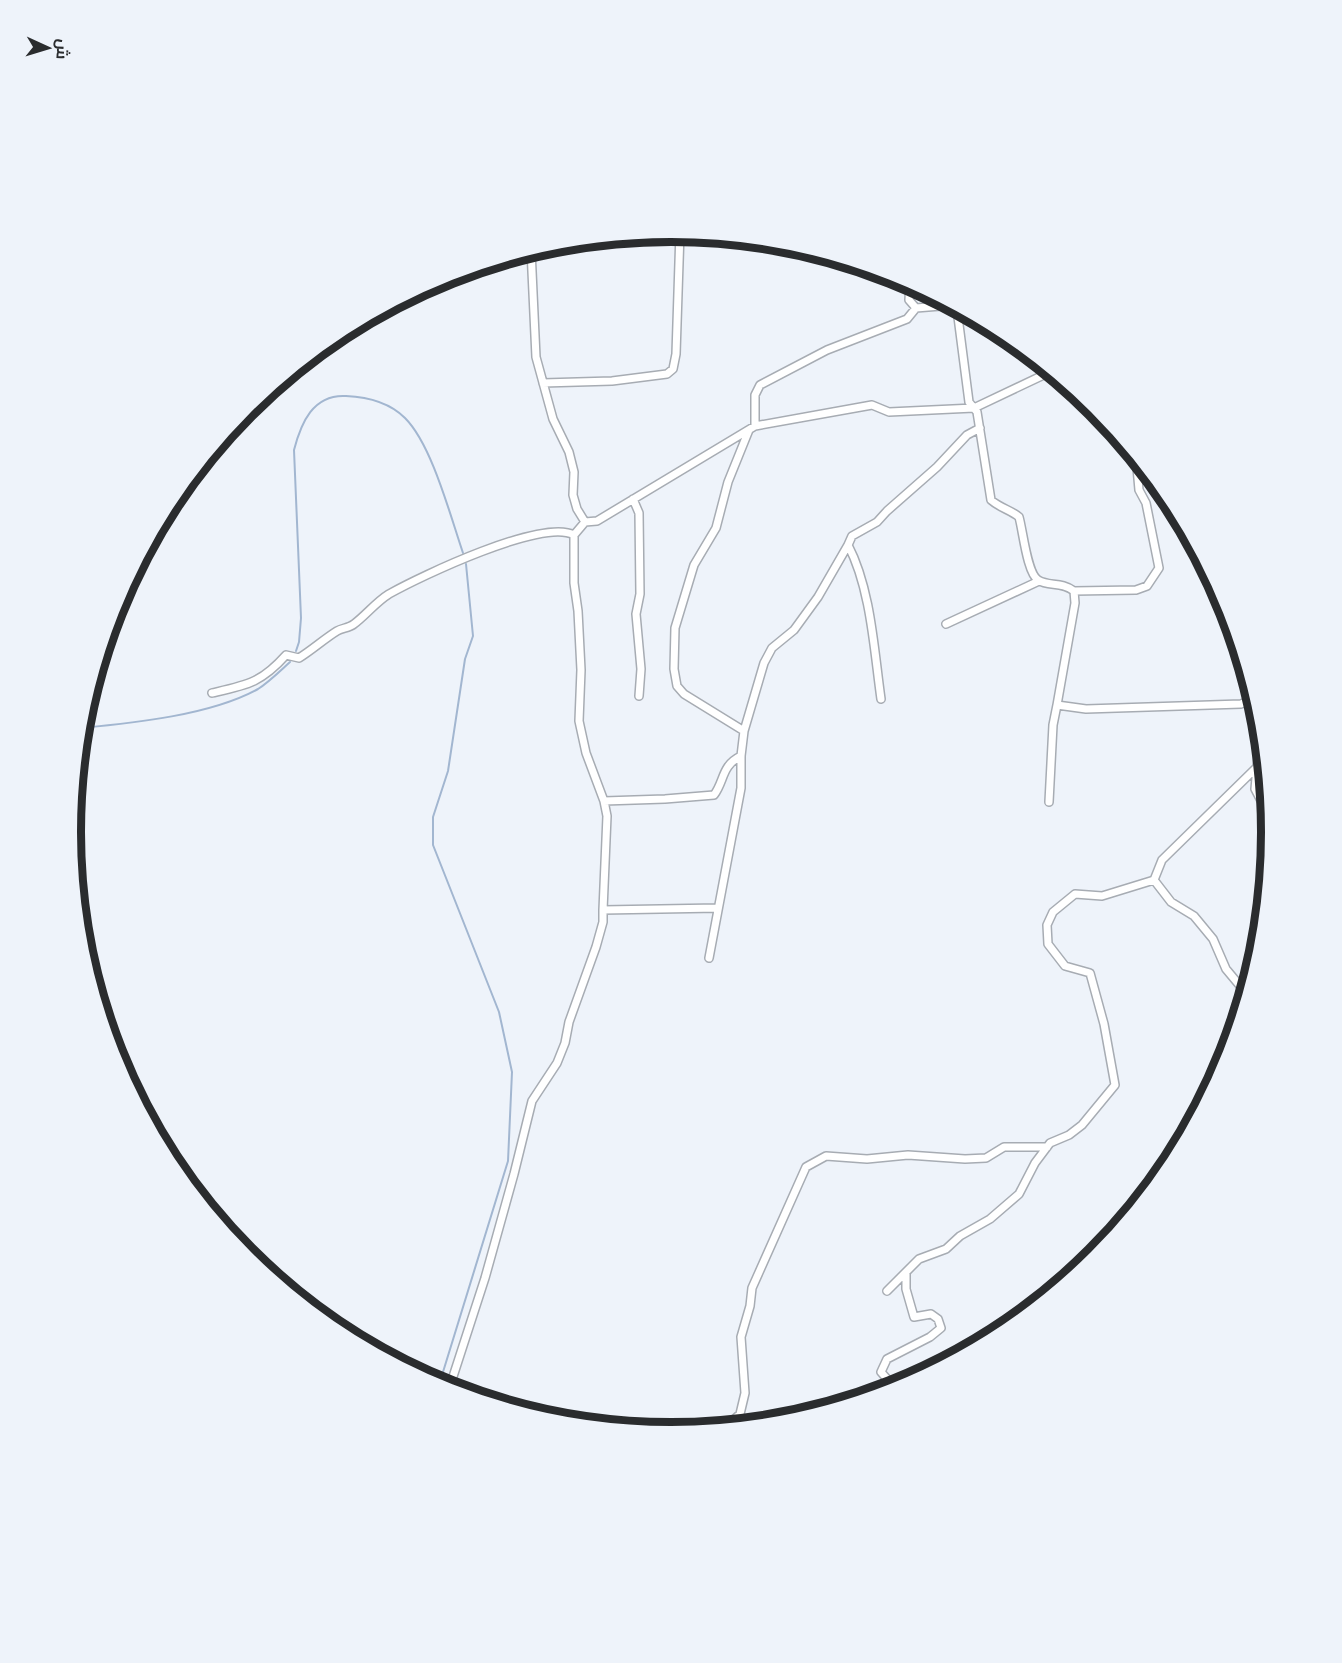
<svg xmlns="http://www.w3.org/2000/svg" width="1342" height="1663" font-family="Manrope,Cairo,sans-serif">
  <rect width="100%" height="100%" fill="#eef3fa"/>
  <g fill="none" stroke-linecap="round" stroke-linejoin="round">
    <!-- stream -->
    <path stroke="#a2b6d0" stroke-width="2" d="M296,651L299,642L301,618L294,450C301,423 313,394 346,396C368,397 389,402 405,418C432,445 450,515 463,553
      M81,728C134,723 211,715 258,689C269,682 280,671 290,662
      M439,1385L508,1161L512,1072L499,1012L433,845V817L448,771L465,659L473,636L466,564"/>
    <!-- minor casing -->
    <g stroke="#a7acb3" stroke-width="10">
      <path id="minor" d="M531,250L536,357L553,419L569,452L574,472L573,495L577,509L585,522
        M910,282L909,300L916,308L953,305L958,317L969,402L977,412L991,500C1000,508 1011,510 1019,517C1023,531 1027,573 1038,580C1049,587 1061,581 1074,591L1075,603L1057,705L1086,709L1241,704L1255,698
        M543,383L612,381L667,374L673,369L676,354L680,232
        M755,426V395L760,385L827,350L907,319L916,308
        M749,430L728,482L716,528L694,565L675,628L674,669L677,686L684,694L744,731L764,663L772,648L794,630L818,597L848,545
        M633,499L639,513L640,594L636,614L641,669L639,696
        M1074,591L1136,590L1147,586L1159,568L1146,503L1139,490L1136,456
        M946,624L1039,581
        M212,693C247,685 261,683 286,655L299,658C312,650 324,639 337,631C342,628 349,628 354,624C366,615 376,602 389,594C421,576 543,518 574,535
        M881,699C874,650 871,589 848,545L852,536L877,522L887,511L937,467L967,435L980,428
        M1261,721L1255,789L1270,818
        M604,801L665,799L714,795C725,780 721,766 741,756
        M1049,802L1053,725L1057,705
        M1154,880L1171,902L1194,916L1213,939L1226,969L1246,993
        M718,908L603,910L607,816L604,801L586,753L579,721L581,670L578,611L574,583V535L585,522L597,521L755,426L872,405L889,412L974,408L1052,371
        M709,958L741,788V756L744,731
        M887,1291L919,1259L946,1249L960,1236L990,1219L1019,1194L1035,1163L1050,1143L1069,1135L1082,1125L1115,1085L1104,1024L1090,973L1065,966L1048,944L1047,925L1053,912L1075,894L1102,896L1154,880L1162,860L1256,768
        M901,1386L888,1380L881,1372L887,1359L930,1337L941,1328L938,1319L931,1314L914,1317L906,1289V1274
        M449,1389L485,1278L514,1174L532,1101L557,1063L565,1043L569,1022L596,947L603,922V910
        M727,1426L740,1414L745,1393L741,1337L750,1306L752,1288L806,1167L826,1156L867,1159L908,1155L965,1159L986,1158L1004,1147H1047
        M668,1432L679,1431"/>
    </g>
    <!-- tertiary casing -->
    <g stroke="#a7acb3" stroke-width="12">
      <path id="tertiary" d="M619,236L693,233"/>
    </g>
    <!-- minor -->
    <use href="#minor" stroke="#fff" stroke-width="7"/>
    <!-- tertiary -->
    <use href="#tertiary" stroke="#fff" stroke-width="9"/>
  </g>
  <!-- crop -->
  <path d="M0 0H1342V1663H0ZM81 832a590 590 0 1 1 1180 0a590 590 0 1 1-1180 0Z" fill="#eef3fa" fill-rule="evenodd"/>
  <path fill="none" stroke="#2a2c2e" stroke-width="8" d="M81 832a590 590 0 1 1 1180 0a590 590 0 1 1-1180 0Z"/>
  <!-- north arrow -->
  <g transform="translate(48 48) rotate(94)" stroke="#eef3fa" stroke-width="4.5" paint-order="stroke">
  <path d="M0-4.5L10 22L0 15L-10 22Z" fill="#2a2c2e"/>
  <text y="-9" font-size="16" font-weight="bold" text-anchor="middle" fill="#2a2c2e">ش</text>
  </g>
</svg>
